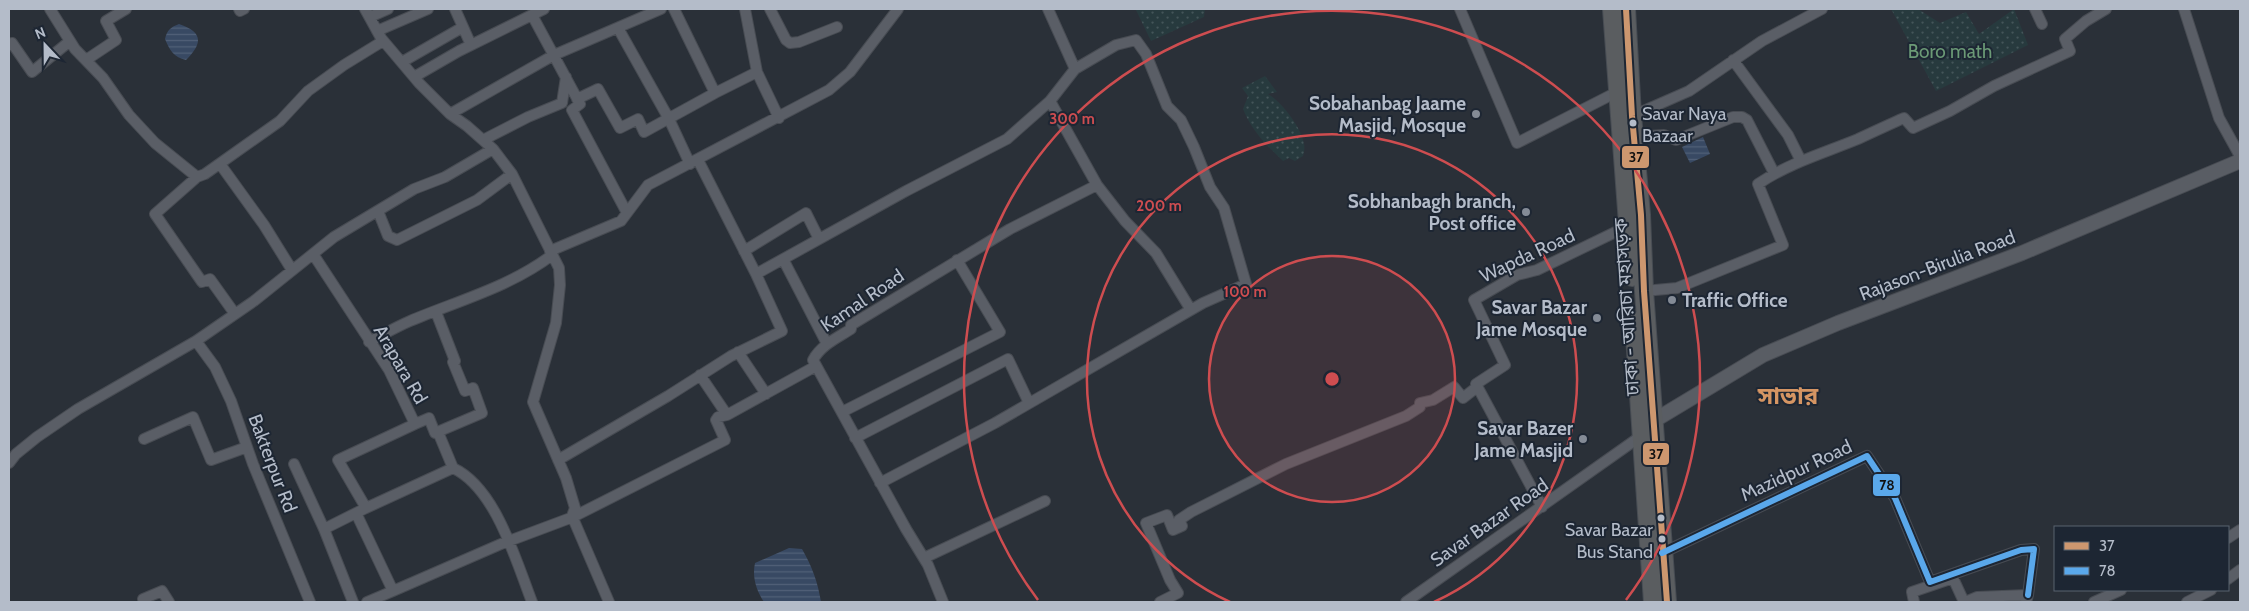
<svg xmlns="http://www.w3.org/2000/svg" width="2249" height="611" font-family="Cabin,'Noto Sans Bengali',sans-serif">
  <defs>
    <pattern id="park-dots" width="8" height="8" patternUnits="userSpaceOnUse" patternTransform="scale(1.25)"><rect width="8" height="8" fill="#273a3e"/><path d="M2 2h.1M6 6h.1" fill="none" stroke="#445559" stroke-width="1.8" stroke-linecap="round"/></pattern>
    <pattern id="water-rules" width="6" height="5" patternUnits="userSpaceOnUse" patternTransform="scale(1.25)"><rect width="6" height="5" fill="#384963"/><path d="M0 2.5h6" fill="none" stroke="#526178"/></pattern>
  </defs>
  <rect width="100%" height="100%" fill="#2a3038"/>
  <!-- park -->
  <path fill="url(#park-dots)" d="M1138,9H1205L1204,17L1151,41L1136,10Z
    M1891,9H1918L1940,23L1966,12L1979,34L2014,9L2028,45L1936,91Z
    M1265,76L1277,92L1268,94C1281,101 1302,128 1304,144C1305,148 1304,153 1303,156L1295,161L1289,158L1283,161C1266,145 1252,131 1243,109L1248,96L1242,88Z"/>
  <!-- water -->
  <path fill="url(#water-rules)" d="M179,24C203,32 203,43 186,60C174,57 170,51 165,39C167,30 171,27 179,24Z
    M1703,137L1710,154L1690,163L1682,147Z
    M789,548L802,549C812,566 818,583 821,602H764C756,590 752,577 755,563Z"/>
  <g fill="none" stroke-linecap="round" stroke-linejoin="round">
    <!-- street casing -->
    <g stroke="#484c53" stroke-width="12">
      <path id="street" d="M50,9L75,49L103,78L129,115L155,143L197,177L155,214L202,282L210,279L235,314
        M239,9L240,11L244,9
        M365,9L381,38L419,83L450,114L467,126L493,149L512,174L559,268L560,285L556,323L533,402L566,478L575,508L572,516L609,602
        M455,9L471,45
        M674,9L715,93L757,72L779,118
        M745,9L757,72
        M770,9L786,40L790,43L799,42L837,27
        M1048,9L1075,69L1050,101L1097,185L1125,221L1156,253L1191,310
        M1460,9L1517,143L1617,92
        M2035,9L2042,24
        M2184,9L2219,118L2240,156
        M532,15L580,104L572,110L627,213
        M370,17L388,9
        M618,28L669,119L690,164
        M377,31L428,9
        M9,45L12,43L32,72L70,41
        M86,60L116,40L106,21L126,9
        M1733,60L1788,135L1801,161
        M402,62L463,27
        M414,77L459,51L544,9
        M577,99L598,89L620,128L638,119L644,132L715,93
        M450,114L554,55L661,9
        M1632,116L1689,91L1762,41L1822,9
        M1634,137L1664,135L1676,140L1733,117H1742L1747,120L1774,173
        M483,140L528,117L562,103L566,77
        M698,160L756,274
        M220,164L264,225L292,270
        M197,177L205,174L280,121L308,91L344,65L383,41
        M378,211L388,236L397,240L477,200L512,174
        M550,251L621,221L648,185L829,90L850,72L898,9
        M744,251L806,213L819,239
        M313,254L389,370L415,424L338,460L366,508L324,529L353,602
        M783,259L827,344
        M1644,291L1677,288L1783,245L1758,184C1789,163 1824,153 1858,139C1873,132 1888,125 1904,118L1913,128L1950,111L1994,86L2070,51L2065,39L2086,21L2106,9
        M196,341L215,367L231,401L253,464L310,602
        M369,342C382,335 396,327 410,321C457,301 510,287 552,255
        M738,352L766,394
        M700,375L727,415L816,366
        M842,412L1000,332L957,260
        M415,424L429,418L435,433L482,413L473,388L465,391L453,362L455,361L436,312
        M855,438L1008,359L1029,403
        M144,439L193,417L211,460L247,447
        M558,460L668,396L731,356L782,331L756,274L906,191L1007,139L1050,101
        M9,463L16,454L37,437L78,409L196,341L254,301L334,237L414,189L445,177L493,149
        M294,464L324,529
        M453,468C496,488 516,561 532,602
        M880,483L995,423L1203,303L1246,284L1224,208L1210,187L1194,147L1181,120L1167,106L1146,54L1136,40L1116,45L1075,69
        M1542,507L1476,384L1505,365L1474,300L1517,275L1537,270L1628,226
        M366,508L453,468L438,432
        M356,513L393,591L367,602
        M2228,538L2240,530
        M1662,553L1867,456L1895,498L1930,582L2021,550L2034,549L2028,595
        M924,558L1045,501
        M2228,579L2240,570
        M393,591L501,544L573,517L725,440L716,420L718,417L727,415
        M143,599L162,591L169,602
        M943,602L928,565L906,529L813,360C821,345 837,338 851,329V325L1010,229L1097,185
        M1160,602L1178,593L1170,580L1146,523L1167,515L1173,530L1182,526L1179,520L1191,512L1286,464L1406,416L1420,407V403L1433,400L1454,387L1463,398L1477,387
        M1406,602L1641,436
        M1914,602L1912,592L1953,578L1964,602
        M1965,602L1977,597L2028,595L2026,602
        M2094,602L2121,590
        M2187,602L2211,590"/>
    </g>
    <!-- secondary casing -->
    <g stroke="#484c53" stroke-width="16">
      <path id="secondary" d="M1655,420L1763,355L1838,323L2022,253L2240,161"/>
    </g>
    <!-- highway casing -->
    <g stroke="#474c53" stroke-width="20">
      <path id="highway" d="M1612,9L1632,277
        M1626,9L1632,116L1641,215L1644,291L1667,602
        M1634,321L1653,602"/>
    </g>
    <!-- street -->
    <use href="#street" stroke="#5a5e66" stroke-width="10"/>
    <!-- secondary -->
    <use href="#secondary" stroke="#595d64" stroke-width="14"/>
    <!-- highway -->
    <use href="#highway" stroke="#5a5d60" stroke-width="18"/>
    <!-- bus-1 casing -->
    <g stroke="#1d2633" stroke-width="10">
      <path id="bus-1" d="M1626,9L1632,116L1641,215L1644,291L1667,602"/>
    </g>
    <!-- bus-2 casing -->
    <g stroke="#1d2633" stroke-width="10">
      <path id="bus-2" d="M1662,553L1867,456L1895,498L1930,582L2021,550L2034,549L2028,595"/>
    </g>
    <!-- bus-1 -->
    <use href="#bus-1" stroke="#cd976f" stroke-width="6"/>
    <!-- bus-2 -->
    <use href="#bus-2" stroke="#5aa8eb" stroke-width="6"/>
  </g>
  <!-- distance rings -->
  <circle cx="1332" cy="379" r="123" fill="#ce4d50" fill-opacity=".12"/>
  <g fill="none" stroke="#ce4d50" stroke-width="2.5">
    <circle cx="1332" cy="379" r="123"/>
    <path d="M1230 602A245 245 0 1 1 1434 602"/>
    <path d="M1038 600A368 368 0 1 1 1626 600"/>
  </g>
  <!-- markers -->
  <g fill="#848b96" stroke="#1d2633" stroke-width="2">
    <circle cx="1476" cy="114" r="5"/>
    <circle cx="1526" cy="212" r="5"/>
    <circle cx="1672" cy="300" r="5"/>
    <circle cx="1597" cy="318" r="5"/>
    <circle cx="1583" cy="439" r="5"/>
  </g>
  <g fill="#b4bcc9" stroke="#1d2633" stroke-width="2">
    <circle cx="1633" cy="123" r="4.5"/>
    <circle cx="1661" cy="518" r="4.5"/>
    <circle cx="1662" cy="539" r="4.5"/>
  </g>
  <g text-anchor="middle" stroke-width="4" stroke-linejoin="round" paint-order="stroke">
    <!-- bus labels -->
    <g font-size="18" fill="#b4bcc9" stroke="#1d2633" text-anchor="start">
      <text x="1642" y="120">Savar Naya<tspan x="1642" dy="22">Bazaar</tspan></text>
      <text x="1653" y="536" text-anchor="end">Savar Bazar<tspan x="1653" dy="22">Bus Stand</tspan></text>
    </g>
    <!-- park labels -->
    <g font-size="19" fill="#6b9a76" stroke="#1d2633">
      <text x="1950" y="58">Boro math</text>
    </g>
    <!-- poi labels -->
    <g font-size="19" font-weight="bold" fill="#b4bcc9" stroke="#1d2633" text-anchor="end">
      <text x="1466" y="110">Sobahanbag Jaame<tspan x="1466" dy="22">Masjid, Mosque</tspan></text>
      <text x="1516" y="208">Sobhanbagh branch,<tspan x="1516" dy="22">Post office</tspan></text>
      <text x="1682" y="307" text-anchor="start">Traffic Office</text>
      <text x="1587" y="314">Savar Bazar<tspan x="1587" dy="22">Jame Mosque</tspan></text>
      <text x="1573" y="435">Savar Bazer<tspan x="1573" dy="22">Jame Masjid</tspan></text>
    </g>
    <!-- street labels -->
    <g font-size="19" fill="#b4bcc9" stroke="#1d2633">
      <text transform="translate(1527 255) rotate(-25)" y="7">Wapda Road</text>
      <text transform="translate(1937 265) rotate(-21)" y="7">Rajason-Birulia Road</text>
      <text transform="translate(862 300) rotate(-34)" y="7">Kamal Road</text>
      <text transform="translate(1626 307) rotate(-94)" y="7">ঢাকা - আরিচা মহাসড়ক</text>
      <text transform="translate(401 364) rotate(60)" y="7">Arapara Rd</text>
      <text transform="translate(273 463) rotate(69)" y="7">Bakterpur Rd</text>
      <text transform="translate(1796 470) rotate(-25)" y="7">Mazidpur Road</text>
      <text transform="translate(1489 522) rotate(-35)" y="7">Savar Bazar Road</text>
    </g>
    <!-- district labels -->
    <g font-size="24" font-weight="bold" fill="#d59563" stroke="#1d2633">
      <text x="1788" y="404">সাভার</text>
    </g>
  </g>
  <circle cx="1332" cy="379" r="8" fill="#ce4d50" stroke="#1d2633" stroke-width="2.5"/>
  <g font-size="15" text-anchor="middle" font-weight="bold" fill="#ce4d50" stroke="#1d2633" stroke-width="4" stroke-linejoin="round" paint-order="stroke">
    <text x="1072" y="124">300 m</text>
    <text x="1159" y="211">200 m</text>
    <text x="1245" y="297">100 m</text>
  </g>
  <g stroke="#1d2633" stroke-width="2">
    <rect x="1621" y="145" width="29" height="24" rx="5" fill="#cd976f"/>
    <rect x="1642" y="442" width="28" height="24" rx="5" fill="#cd976f"/>
    <rect x="1872" y="473" width="29" height="24" rx="5" fill="#5aa8eb"/>
  </g>
  <g font-size="14" text-anchor="middle" font-weight="bold" fill="#111">
    <text x="1636" y="162">37</text>
    <text x="1656" y="459">37</text>
    <text x="1887" y="490">78</text>
  </g>
  <!-- border -->
  <rect width="2249" height="611" fill="none" stroke="#b4bcc9" stroke-width="20"/>
  <!-- legend -->
  <rect x="2054" y="526" width="175" height="65" fill="#1d2633" stroke="#59626f"/>
  <rect x="2064" y="542" width="25" height="8" fill="#cd976f" stroke="#59626f"/>
  <text x="2099" y="551" font-size="15" fill="#b4bcc9">37</text>
  <rect x="2064" y="567" width="25" height="8" fill="#5aa8eb" stroke="#59626f"/>
  <text x="2099" y="576" font-size="15" fill="#b4bcc9">78</text>
  <!-- north arrow -->
  <g transform="translate(45 45) rotate(338)" stroke="#1d2633" stroke-width="4" paint-order="stroke">
  <path d="M0-4L9 19L0 12L-9 19Z" fill="#b4bcc9"/>
  <text y="-8" font-size="14" font-weight="bold" text-anchor="middle" fill="#b4bcc9">N</text>
  </g>
</svg>
